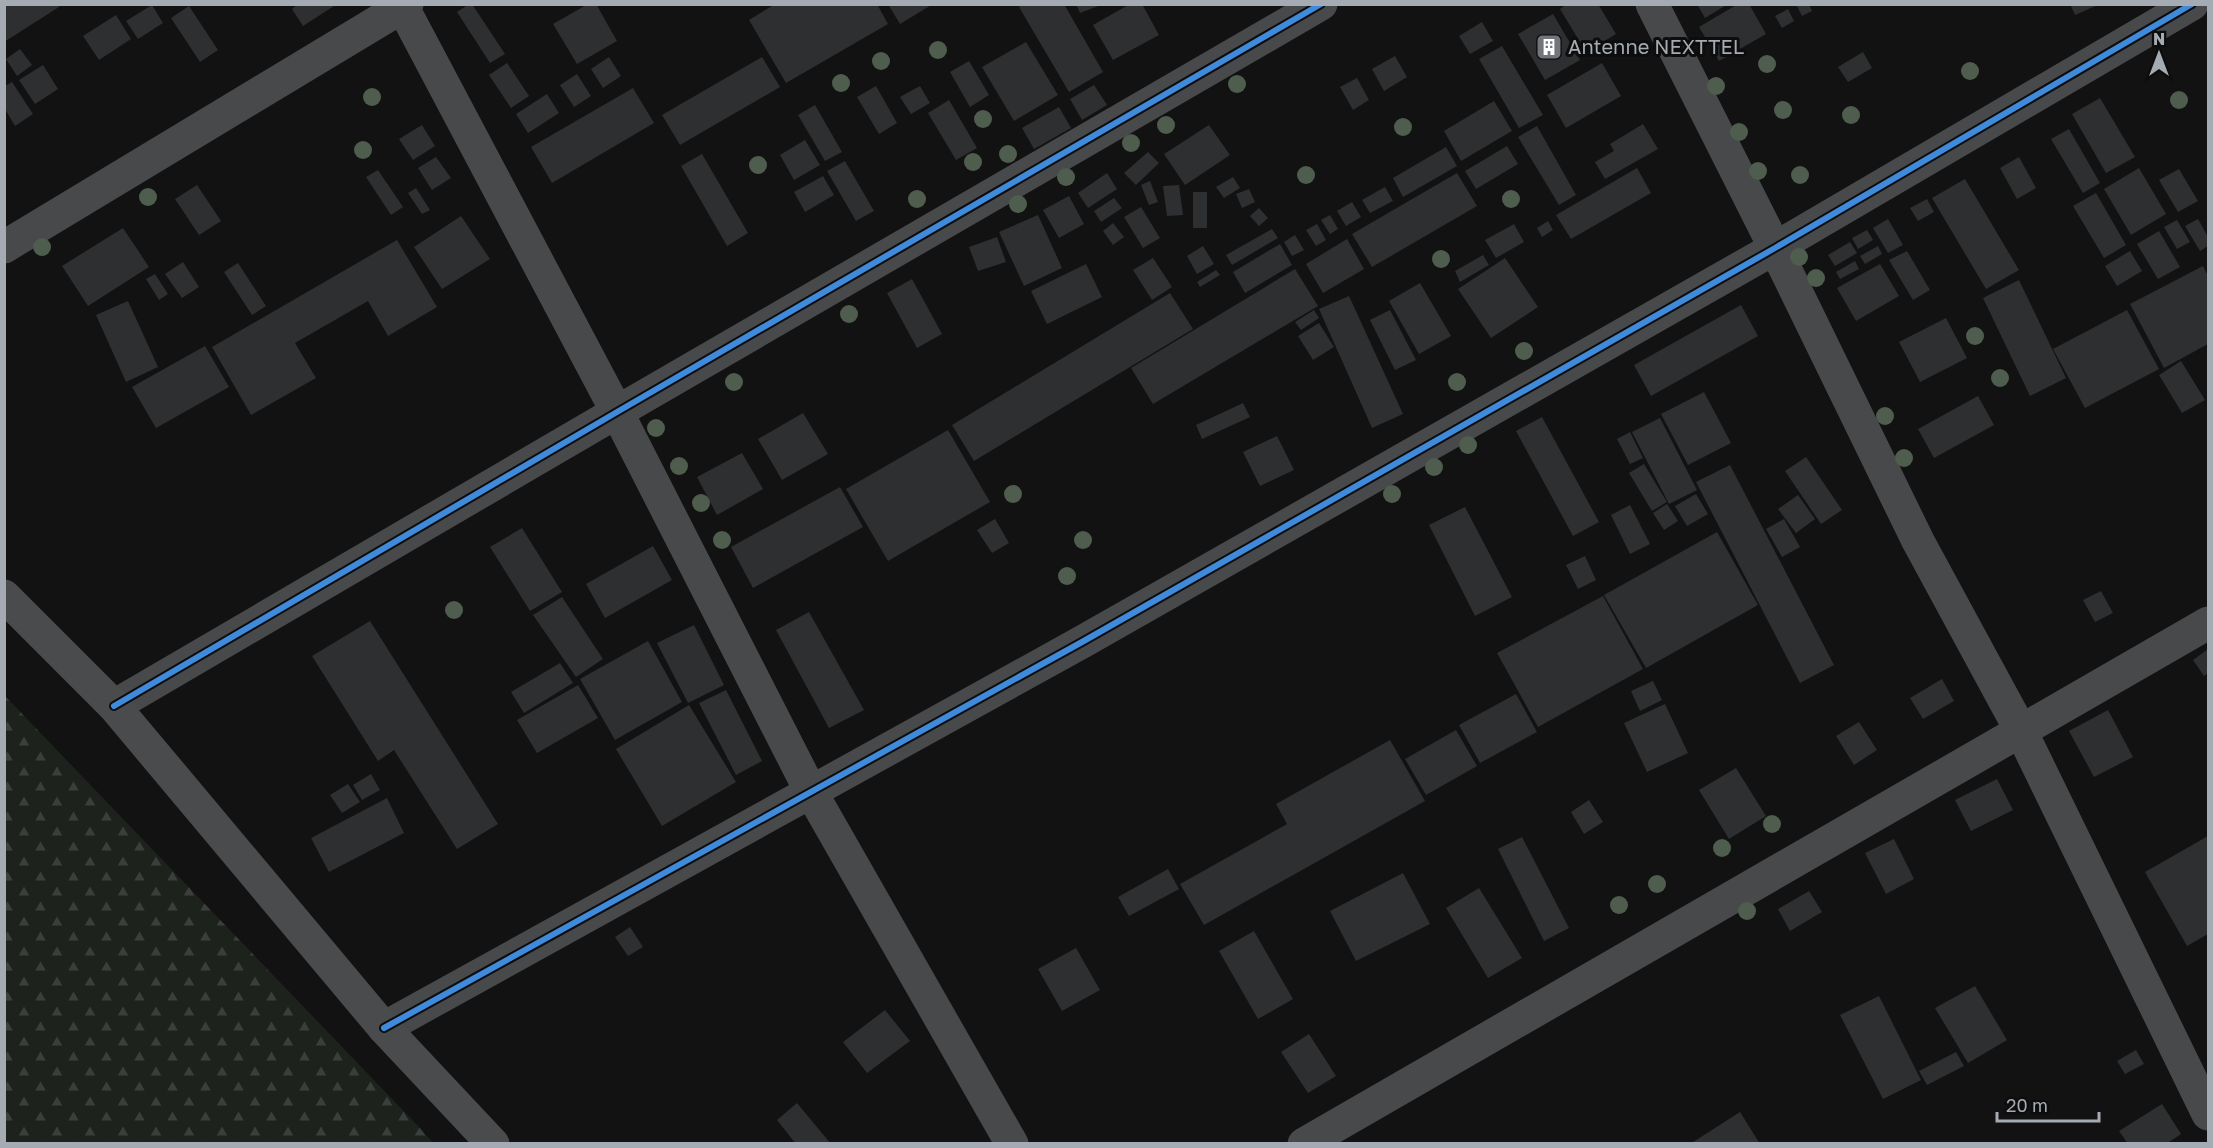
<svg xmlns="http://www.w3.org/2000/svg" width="2213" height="1148" font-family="'Golos Text',sans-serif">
  <defs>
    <pattern id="forest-firs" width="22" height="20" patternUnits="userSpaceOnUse" patternTransform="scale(1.5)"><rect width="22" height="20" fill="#1d221d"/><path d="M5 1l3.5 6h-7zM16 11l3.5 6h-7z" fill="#3b3f3b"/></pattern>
  </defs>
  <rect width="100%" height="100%" fill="#121213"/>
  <!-- forest -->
  <path fill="url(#forest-firs)" d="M4,695L418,1126L433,1143H5Z"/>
  <!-- building -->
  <path fill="#2e2f30" d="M4,4H58L59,7L4,42Z
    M298,4H337L303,26L292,9Z
    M469,4H472L505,54L490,63L457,12Z
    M588,4H596L617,41L577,64L553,24Z
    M775,4H877L888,24L786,83L749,20Z
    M888,4H933L900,24Z
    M1023,4H1064L1103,72L1069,92L1019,7Z
    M1076,4H1101V5L1080,13Z
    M1130,4H1142L1159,35L1113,60L1093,25Z
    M1567,4H1598L1616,34L1586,52L1560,9Z
    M1697,4H1728L1705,18Z
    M1738,4H1749L1766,34L1719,61L1699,27Z
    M1796,4H1809L1812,11L1802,16Z
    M2070,4H2100L2075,15Z
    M152,5L163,23L138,39L126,21Z
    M189,6L218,50L200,62L171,18Z
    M1788,9L1794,21L1782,28L1775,16Z
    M1553,14L1580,60L1545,80L1518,34Z
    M116,15L131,39L99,60L83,36Z
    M1482,22L1493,41L1470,54L1459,36Z
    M1026,42L1058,95L1014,121L982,67Z
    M1502,46L1543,115L1519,128L1479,59Z
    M20,49L32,65L17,76L6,59Z
    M1863,52L1872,68L1848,82L1838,67Z
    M1395,56L1407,77L1384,91L1372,69Z
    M609,57L621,76L603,88L591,69Z
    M762,57L780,87L680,145L662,115Z
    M969,61L989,95L970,107L950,72Z
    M507,63L529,96L511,108L489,75Z
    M1602,63L1621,96L1566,128L1547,95Z
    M43,65L58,89L35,104L19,80Z
    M577,74L591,96L574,107L560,85Z
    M1357,78L1369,100L1353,110L1340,87Z
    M12,82L33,114L15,126L5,109V86Z
    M1094,85L1107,105L1082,120L1070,99Z
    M876,86L897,123L879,134L857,97Z
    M920,86L930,103L911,114L900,97Z
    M633,88L654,123L552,183L531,147Z
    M547,94L559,113L528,133L516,114Z
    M2100,98L2135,157L2106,173L2072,114Z
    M949,100L977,148L956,160L928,113Z
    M1494,101L1512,131L1461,161L1444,131Z
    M815,105L842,152L825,161L798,115Z
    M1059,107L1071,128L1034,149L1022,128Z
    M1643,124L1658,149L1605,179L1595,162L1614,151L1610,144Z
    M422,125L435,146L413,160L399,139Z
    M1209,125L1230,155L1185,185L1164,154Z
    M1537,126L1576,195L1559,205L1518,137Z
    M2069,129L2100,183L2083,193L2051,139Z
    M805,140L820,165L794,180L780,155Z
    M1507,146L1518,164L1476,189L1465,171Z
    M1446,147L1457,166L1403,197L1393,178Z
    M1148,152L1159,163L1136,185L1124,173Z
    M702,154L748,233L727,246L681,166Z
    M436,157L451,178L432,190L418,168Z
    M2019,157L2036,188L2017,199L2000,168Z
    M845,161L874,211L856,221L827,171Z
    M1637,168L1651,193L1571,239L1556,215Z
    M2139,168L2166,214L2131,235L2104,189Z
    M2179,169L2198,201L2178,212L2159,180Z
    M378,170L403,207L391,215L366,177Z
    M1107,173L1117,189L1088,208L1078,193Z
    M1457,173L1477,206L1372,267L1352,234Z
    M823,176L834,195L805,212L794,192Z
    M1233,177L1240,188L1224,198L1216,187Z
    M1965,179L2019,270L1986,289L1932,198Z
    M1150,181L1158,202L1149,205L1141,185Z
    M197,185L221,221L199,235L175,199Z
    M1179,185L1183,215L1167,216L1163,186Z
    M1385,187L1393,201L1370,213L1362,200Z
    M416,188L430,210L422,214L408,193Z
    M1249,189L1255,202L1242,208L1236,194Z
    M1193,192H1207V228H1193Z
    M2096,193L2126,245L2104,258L2073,206Z
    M1069,196L1084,224L1059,238L1043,210Z
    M1114,198L1122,208L1101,222L1094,211Z
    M1927,199L1934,212L1918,221L1910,208Z
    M1352,202L1361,217L1346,226L1337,211Z
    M1141,207L1160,238L1143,248L1124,217Z
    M1259,208L1268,218L1259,226L1250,216Z
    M1038,215L1062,268L1024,286L999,232Z
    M1330,215L1338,229L1330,234L1321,220Z
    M461,216L490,259L442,289L414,247Z
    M1888,219L1903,245L1888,253L1873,228Z
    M2198,219L2208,237V246L2200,251L2185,226Z
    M2177,220L2190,242L2177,249L2164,227Z
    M1548,221L1553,230L1542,237L1537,228Z
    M1113,223L1124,237L1113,245L1103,231Z
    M1317,224L1326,240L1316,246L1306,230Z
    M1514,224L1524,242L1496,258L1485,240Z
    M123,228L149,267L88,306L62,266Z
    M1272,229L1278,238L1232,265L1226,255Z
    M1867,230L1873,240L1858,249L1852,238Z
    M2159,231L2180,267L2158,279L2137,244Z
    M1295,235L1304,250L1292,256L1284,242Z
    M997,237L1006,262L978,271L969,247Z
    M1347,239L1364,269L1323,293L1306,264Z
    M397,240L437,307L388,336L368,301L295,343L316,378L251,415L212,347Z
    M1850,242L1857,253L1835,266L1828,255Z
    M1280,244L1292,265L1245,293L1233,272Z
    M1203,246L1214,264L1197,274L1187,256Z
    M1878,246L1882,254L1865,264L1860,256Z
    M1907,251L1930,290L1913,300L1889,260Z
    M2130,251L2142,271L2117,286L2105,266Z
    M1483,255L1489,265L1460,282L1455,271Z
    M1153,258L1172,287L1152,300L1133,270Z
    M1505,258L1538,307L1491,338L1458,289Z
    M1855,261L1859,269L1840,279L1836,272Z
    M183,262L199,287L182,298L165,274Z
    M238,263L266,306L252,315L224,272Z
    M1086,264L1102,297L1047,324L1031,291Z
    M1880,264L1899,296L1856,321L1837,288Z
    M2203,266L2208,276V344L2164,368L2130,304Z
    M1295,269L1318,306L1153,404L1131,368Z
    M1216,270L1220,275L1200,287L1197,282Z
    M155,274L168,294L159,300L146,279Z
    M912,279L942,334L917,348L887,293Z
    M2019,280L2066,378L2030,396L1983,298Z
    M1420,283L1451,336L1419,354L1389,301Z
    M1170,293L1193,329L974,461L952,425Z
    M1349,296L1403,414L1372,428L1319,309Z
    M128,301L158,367L126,382L96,315Z
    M1741,305L1758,336L1651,396L1634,365Z
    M1314,310L1319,318L1301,330L1295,322Z
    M1390,310L1416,360L1395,370L1370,320Z
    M2127,310L2159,369L2085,408L2053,349Z
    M1946,318L1967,358L1920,382L1899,342Z
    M1319,323L1334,347L1313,360L1298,336Z
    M205,346L229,387L156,428L132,387Z
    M2181,361L2205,400L2182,413L2159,375Z
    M1704,392L1731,443L1688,465L1661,414Z
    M1978,396L1994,425L1934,458L1918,429Z
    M1243,403L1250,417L1202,439L1196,425Z
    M803,413L828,454L782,480L758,439Z
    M1542,417L1599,522L1573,536L1516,431Z
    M1660,418L1697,490L1669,504L1632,432Z
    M948,430L990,502L888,561L846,489Z
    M1630,432L1643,458L1630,464L1617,439Z
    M1277,436L1294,470L1260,486L1243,452Z
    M742,453L763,489L717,515L697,477Z
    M1806,457L1842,510L1821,524L1785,471Z
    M1644,464L1667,502L1652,511L1629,473Z
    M1730,465L1834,665L1800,683L1696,482Z
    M840,487L863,527L753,588L731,547Z
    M1696,494L1708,514L1687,526L1675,506Z
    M1798,495L1815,519L1796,533L1778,509Z
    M1667,504L1678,521L1664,530L1653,513Z
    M1630,505L1650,544L1630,554L1611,515Z
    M1465,507L1512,597L1475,616L1429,525Z
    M995,519L1009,543L992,553L977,530Z
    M1784,519L1800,547L1782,557L1766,529Z
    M522,528L562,592L530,611L490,547Z
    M1717,532L1758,605L1646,668L1604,595Z
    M653,546L672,580L605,618L586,584Z
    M1585,556L1596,580L1578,589L1566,565Z
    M2101,591L2113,613L2095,622L2083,600Z
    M1603,596L1643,669L1538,727L1497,653Z
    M562,597L603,659L576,677L533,615Z
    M809,612L864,710L829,728L776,630Z
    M370,621L498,824L457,849L394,750L378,761L312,656Z
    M694,625L724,685L688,703L657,643Z
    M648,641L682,702L615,740L580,679Z
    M2208,649V673L2204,676L2193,660Z
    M560,663L573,683L524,713L511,692Z
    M1942,679L1954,701L1923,719L1910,698Z
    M1653,681L1662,700L1640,711L1631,691Z
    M578,685L598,718L537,753L517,720Z
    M726,690L762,761L736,775L699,703Z
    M1516,694L1537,732L1480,763L1459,725Z
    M1665,704L1688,753L1647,772L1624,723Z
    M689,705L736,782L662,826L616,749Z
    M2108,710L2133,757L2094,777L2069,731Z
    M1859,722L1877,750L1854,765L1836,736Z
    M1456,730L1477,766L1426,795L1405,759Z
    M1390,740L1425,801L1204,925L1180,884L1287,824L1276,804Z
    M1736,768L1766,816L1729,839L1699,790Z
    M371,774L380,790L362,800L353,785Z
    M1997,779L2013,810L1971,831L1955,800Z
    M348,784L360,802L342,813L330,795Z
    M387,798L404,833L329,872L311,838Z
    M1589,800L1603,822L1584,834L1571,812Z
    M2208,836V934L2187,946L2145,872Z
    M1522,837L1569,928L1544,941L1498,849Z
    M1894,839L1914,879L1886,894L1865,853Z
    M1168,869L1179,889L1129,916L1118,897Z
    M1403,873L1430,924L1356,961L1330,911Z
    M1479,888L1522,958L1488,978L1446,908Z
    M1809,891L1822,912L1790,931L1778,909Z
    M630,927L643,947L628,956L615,937Z
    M1254,931L1293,999L1258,1019L1219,951Z
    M1076,948L1100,990L1062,1011L1038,969Z
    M1975,986L2007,1040L1968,1063L1935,1008Z
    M1879,996L1921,1080L1883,1099L1840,1015Z
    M885,1010L910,1041L867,1073L843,1042Z
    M1309,1034L1336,1076L1308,1093L1281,1052Z
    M2136,1050L2144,1064L2125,1074L2117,1061Z
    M1956,1052L1964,1066L1927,1085L1919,1071Z
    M797,1103L831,1144H796L777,1120Z
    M2162,1104L2181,1134L2166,1144H2128L2119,1131Z
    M1740,1112L1760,1144H1690Z"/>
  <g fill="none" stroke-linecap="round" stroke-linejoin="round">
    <!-- minor -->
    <path stroke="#47494b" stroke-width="33" d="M401,4L617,412L811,792L1012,1144
      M1652,4L1775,248L1918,541L2021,731L2208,1114
      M4,247L407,4
      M114,706L617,412L1321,4
      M384,1028L1082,642L1775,248L2192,4
      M1304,1144L2208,623"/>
    <!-- major -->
    <path stroke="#4a4b4d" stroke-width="33" d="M4,596L114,706L384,1028L493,1144"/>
    <!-- cycleway casing -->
    <g stroke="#0d0d0e" stroke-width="10">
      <path id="cycleway" d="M114,706L617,412L1321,4
        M384,1028L1082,642L1775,248L2192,4"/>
    </g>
    <!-- cycleway -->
    <use href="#cycleway" stroke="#408adc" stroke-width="6"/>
  </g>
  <!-- trees -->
  <g fill="#4e5d4e">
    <circle cx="938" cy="50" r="9"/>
    <circle cx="881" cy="61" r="9"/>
    <circle cx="1767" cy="64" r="9"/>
    <circle cx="1970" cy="71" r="9"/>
    <circle cx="841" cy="83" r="9"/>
    <circle cx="1237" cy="84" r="9"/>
    <circle cx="1716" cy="86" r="9"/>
    <circle cx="372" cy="97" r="9"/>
    <circle cx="2179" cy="100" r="9"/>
    <circle cx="1783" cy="110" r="9"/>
    <circle cx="1851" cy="115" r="9"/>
    <circle cx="983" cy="119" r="9"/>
    <circle cx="1166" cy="125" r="9"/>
    <circle cx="1403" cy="127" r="9"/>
    <circle cx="1739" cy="132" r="9"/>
    <circle cx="1131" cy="143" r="9"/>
    <circle cx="363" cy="150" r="9"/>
    <circle cx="1008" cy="154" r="9"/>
    <circle cx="973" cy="162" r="9"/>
    <circle cx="758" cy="165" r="9"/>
    <circle cx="1758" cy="171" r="9"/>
    <circle cx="1306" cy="175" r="9"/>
    <circle cx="1800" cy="175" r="9"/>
    <circle cx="1066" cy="177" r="9"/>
    <circle cx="148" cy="197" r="9"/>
    <circle cx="917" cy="199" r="9"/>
    <circle cx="1511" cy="199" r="9"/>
    <circle cx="1018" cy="204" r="9"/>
    <circle cx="42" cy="247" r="9"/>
    <circle cx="1799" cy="257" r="9"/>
    <circle cx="1441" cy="259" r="9"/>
    <circle cx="1816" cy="278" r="9"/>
    <circle cx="849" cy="314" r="9"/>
    <circle cx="1975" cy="336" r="9"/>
    <circle cx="1524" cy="351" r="9"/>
    <circle cx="2000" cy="378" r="9"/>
    <circle cx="734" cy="382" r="9"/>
    <circle cx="1457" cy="382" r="9"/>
    <circle cx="1885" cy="416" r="9"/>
    <circle cx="656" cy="428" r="9"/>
    <circle cx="1468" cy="445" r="9"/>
    <circle cx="1904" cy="458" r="9"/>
    <circle cx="679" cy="466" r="9"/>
    <circle cx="1434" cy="467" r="9"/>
    <circle cx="1013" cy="494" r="9"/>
    <circle cx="1392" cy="494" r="9"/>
    <circle cx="701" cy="503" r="9"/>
    <circle cx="722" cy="540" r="9"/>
    <circle cx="1083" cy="540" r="9"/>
    <circle cx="1067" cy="576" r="9"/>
    <circle cx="454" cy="610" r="9"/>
    <circle cx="1772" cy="824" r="9"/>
    <circle cx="1722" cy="848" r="9"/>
    <circle cx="1657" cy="884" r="9"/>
    <circle cx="1619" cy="905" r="9"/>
    <circle cx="1747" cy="911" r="9"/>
  </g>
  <!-- icons -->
  <defs>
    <g id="building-square" transform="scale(1.35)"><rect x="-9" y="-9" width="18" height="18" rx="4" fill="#72757a" stroke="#0d0d0e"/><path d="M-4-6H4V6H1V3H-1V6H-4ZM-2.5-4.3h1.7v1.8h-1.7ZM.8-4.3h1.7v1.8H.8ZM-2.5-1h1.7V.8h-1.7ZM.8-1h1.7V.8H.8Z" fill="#fff"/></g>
  </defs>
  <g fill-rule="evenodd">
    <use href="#building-square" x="1549" y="47"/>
  </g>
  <g text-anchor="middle" stroke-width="6" stroke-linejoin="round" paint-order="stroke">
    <!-- poi labels -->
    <g font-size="20" fill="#a5abb2" stroke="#0d0d0e" text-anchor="start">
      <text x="1568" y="54">Antenne NEXTTEL</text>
    </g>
  </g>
  <!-- border -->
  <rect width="2213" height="1148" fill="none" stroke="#a5abb2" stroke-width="12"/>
  <!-- north arrow -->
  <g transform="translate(2159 54)" stroke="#0d0d0e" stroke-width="4.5" paint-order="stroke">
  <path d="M0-4.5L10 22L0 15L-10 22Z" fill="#a5abb2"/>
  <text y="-9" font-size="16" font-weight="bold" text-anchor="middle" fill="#a5abb2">N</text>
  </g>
  <!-- scale -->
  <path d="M1997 1112v9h102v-9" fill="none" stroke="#a5abb2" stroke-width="3"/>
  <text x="2006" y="1112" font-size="18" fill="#a5abb2" stroke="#0d0d0e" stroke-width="4.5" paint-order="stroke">20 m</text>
</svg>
